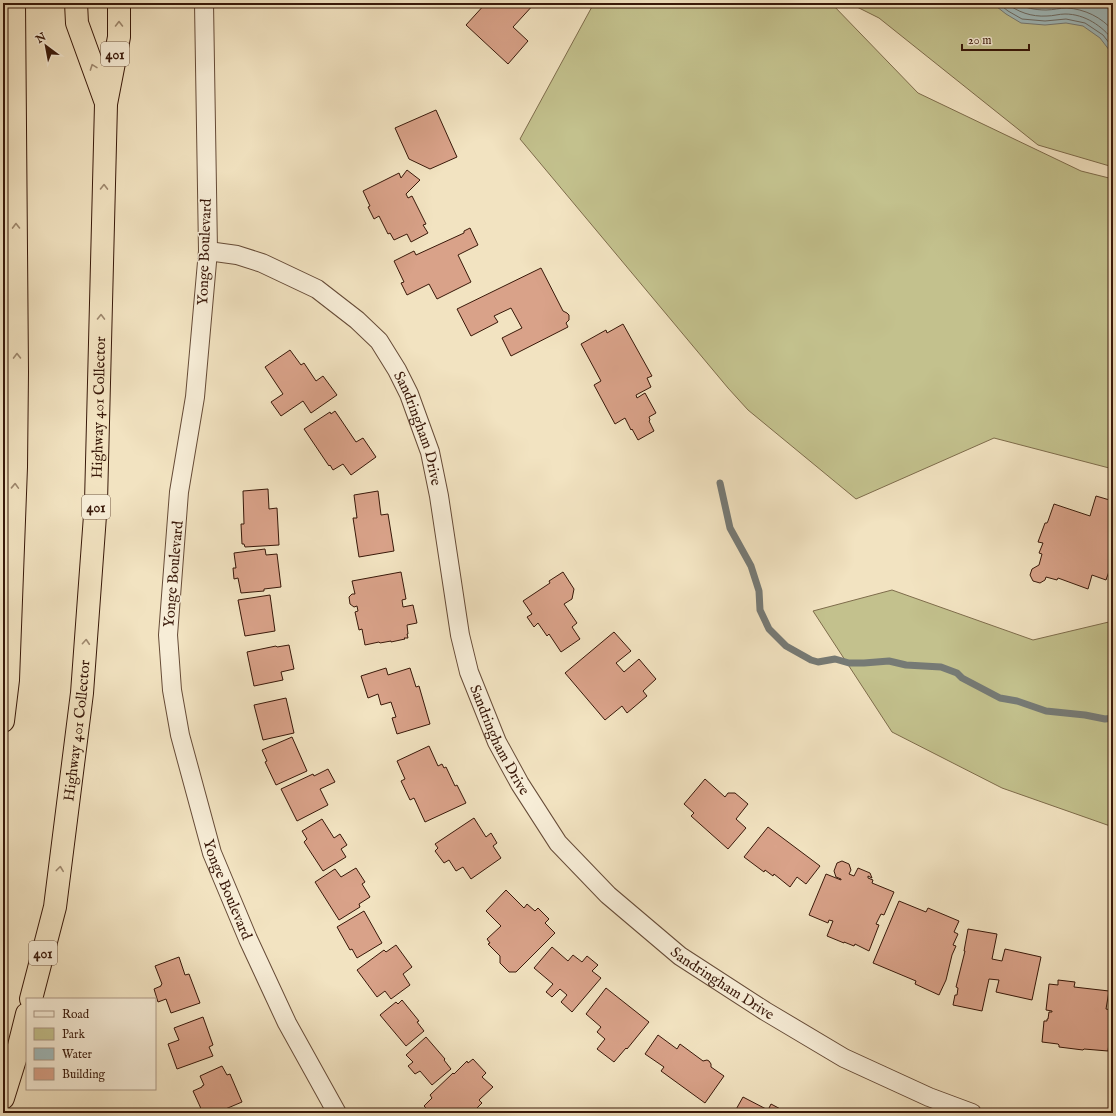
<svg xmlns="http://www.w3.org/2000/svg" width="1116" height="1116" font-family="'IM FELL English',serif">
  <rect width="100%" height="100%" fill="#f2e3c1"/>
  <filter id="stains"><feTurbulence type="fractalNoise" baseFrequency=".005" numOctaves="4"/><feColorMatrix values="0 0 0 0 .2 0 0 0 0 .09 0 0 0 0 .02 0 0 0 .5 -.17"/></filter>
  <radialGradient id="worn" r=".72"><stop offset=".6" stop-color="#630" stop-opacity="0"/><stop offset="1" stop-color="#630" stop-opacity=".3"/></radialGradient>
  <!-- green -->
  <path fill="#c3c18d" stroke="#7e6c4b" d="M594,3H831L918,93L1081,171L1113,179V469L994,438L856,499L748,410L728,388L520,139Z
    M849,3H1113V167L1038,145L879,18Z
    M892,590L1033,640L1113,621V827L1002,788L892,732L813,611Z"/>
  <!-- water -->
  <path fill="#a0bbbd" stroke="#767a75" d="M992,3H1113V55L1100,38L1083,26L1066,23L1045,25L1021,23L1006,14Z"/>
  <g fill="none" stroke-linecap="round" stroke-linejoin="round">
    <!-- shore -->
    <path stroke="#6c6a63" stroke-width="1" d="M998,3L1008,11L1022,19L1045,21L1066,19L1085,23L1103,35L1113,48
      M1006,3C1018,12 1031,17 1047,16C1053,16 1059,14 1065,14C1085,14 1102,26 1113,40
      M1016,3C1025,8 1035,10 1046,10C1053,10 1060,8 1067,8C1084,9 1102,17 1113,31"/>
    <!-- stream -->
    <path stroke="#767a75" stroke-width="7" d="M720,483L730,528L751,566L759,591L760,610L769,629L786,646L811,660L818,662L835,659L849,663H864L889,661L906,665L941,667L957,673L962,678L1000,698L1017,701L1046,711L1085,715L1105,719L1113,718"/>
  </g>
  <!-- building -->
  <path fill="#d9a289" stroke="#381809" d="M486,3H535L513,27L528,41L508,64L466,25Z
    M436,110L457,157L430,169L409,159L395,128Z
    M407,170L420,180L406,194L408,198L412,196L426,224L423,225L428,233L411,242L407,234L394,240L390,233L388,234L379,216L374,219L368,207L370,206L363,191L399,173L401,178Z
    M470,228L478,245L458,255L471,282L437,299L429,284L407,295L401,283L404,282L394,261L414,251L416,255L464,233V231Z
    M541,268L563,311L567,313L569,315V320L566,323L568,327L511,356L502,338L522,328L511,308L494,316L498,322L471,336L457,309Z
    M623,324L652,376L647,378L651,387L636,395L637,398L645,393L656,413L649,417L650,420L649,421L654,431L638,440L632,429L631,430L625,418L615,424L594,385L601,381L581,344L606,330L607,333Z
    M290,350L301,365L304,363L316,381L323,376L337,395L311,413L303,401L281,416L271,402L283,394L265,367Z
    M335,411L356,442L363,438L376,457L351,475L343,464L333,470L330,465L329,466L304,429L330,412L331,414Z
    M268,489L269,509L277,508L279,545L245,547L244,544H242L241,524H244L243,491Z
    M378,491L381,515L388,514L394,551L359,557L353,518H357L354,495Z
    M1096,496L1113,501V563H1112L1106,580L1092,575L1088,589L1058,578L1057,580L1046,577L1045,580L1040,583L1033,581L1030,575L1032,569L1039,565L1042,554L1039,553L1043,543L1038,542L1045,523H1047L1048,521L1054,504L1090,516Z
    M265,549L266,555L277,554L281,587L264,589V591L241,593L238,578L234,579L233,568H236L234,553Z
    M401,572L406,599L402,600L403,607L413,605L417,623L407,625L408,634H407L408,638H404L405,639L391,642V641L380,643L379,642L365,645L362,629L359,630L355,612L358,611L357,606L354,607L350,604L349,597L352,594H355L352,581Z
    M563,572L574,589L572,599L564,604L577,623L572,627L580,639L561,652L549,634L547,636L538,623L534,627L527,617L532,614L523,601L550,583L549,581Z
    M270,595L275,631L245,636L238,600Z
    M614,632L631,651L616,663L624,672L639,659L656,679L643,691L647,696L627,713L622,706L605,720L565,673Z
    M289,645L294,669L281,672L283,680L254,686L247,652L276,646L277,647Z
    M386,668L388,675L410,668L416,687L419,686L430,724L397,734L392,718L396,717L391,702L381,705L378,694L368,698L361,676Z
    M286,698L294,733L263,740L254,705Z
    M292,737L307,771L276,785L265,762L267,761L262,750Z
    M429,746L438,766L442,764L444,768L446,767L455,786L457,785L466,803L425,822L414,798L410,800L401,781L405,779L397,761Z
    M328,769L335,782L320,789L328,805L297,821L281,789L313,774L314,776Z
    M705,779L725,797L728,793H735L748,804L736,819L746,828L728,849L691,816L694,813L684,804Z
    M474,818L486,837L491,833L497,843L493,846L501,858L471,879L463,867L456,871L449,860L444,863L435,851L438,848L435,844Z
    M322,819L334,838L340,834L347,845L341,849L346,857L323,871L304,842L307,839L302,831Z
    M768,827L820,866L806,884L797,877L790,887L774,874L773,876L765,870L764,872L744,857Z
    M842,861L849,864L851,870L849,874L854,876L858,868L870,873L872,878L868,876V878L873,880L872,883L894,892L884,915L881,914L876,924L879,925L869,951L855,944L854,946L844,942V943L827,936L833,921L829,920L828,923L809,915L826,874L841,880V879L836,877L834,871L837,863Z
    M356,868L365,882L362,884L370,897L359,904L360,907L339,920L315,882L335,869L341,877Z
    M506,890L524,908L527,904L535,911L538,908L549,919L545,923L555,933L516,972H509L500,963V956L488,944L490,943L487,939L501,926L486,911Z
    M899,901L926,912L928,908L959,921L954,932L958,934L953,945L956,946L952,955L946,980L939,995L915,984L916,981L873,963Z
    M364,911L382,943L357,958L352,949L350,950L337,927Z
    M968,929L997,934L992,959L1002,961L1005,949L1041,957L1032,1000L996,992L999,980L989,979L982,1011L953,1005L955,995H957L958,988L956,987L965,951H964Z
    M396,945L412,967L403,974L410,985L391,999L385,991L377,997L357,970L384,950L386,952Z
    M552,947L568,961L573,955L582,962L587,956L598,965L592,971L601,978L572,1012L561,1002L567,995L560,989L552,997L546,992L553,984L534,968Z
    M179,957L185,975L189,974L200,1003L171,1013L166,999L158,1002L154,989L161,986V985L162,984L155,966Z
    M1058,980L1075,982L1074,987L1109,991L1106,1009L1111,1010L1109,1026L1111,1027L1108,1051L1084,1049L1083,1050L1059,1047V1045L1058,1044L1042,1042L1044,1021H1047V1019H1048L1049,1012H1052V1011L1046,1010L1049,984L1058,985Z
    M606,988L649,1022L627,1049L626,1048L614,1062L597,1049L605,1039L597,1032L601,1027L586,1014Z
    M402,1000L419,1021L417,1022L424,1031L406,1046L380,1015L396,1002L398,1004Z
    M203,1017L213,1045L209,1047L213,1056L177,1069L168,1044L179,1040L174,1028Z
    M658,1035L677,1049L680,1044L703,1061L707,1060L709,1061L711,1064V1067L724,1076L705,1103L661,1071L664,1067L645,1054Z
    M426,1037L445,1059L444,1060L451,1069L432,1085L420,1071L415,1074L408,1066L413,1062L406,1055Z
    M473,1059L486,1073L482,1077L493,1087L479,1100L482,1103L472,1113H431L424,1106L432,1098L430,1095L453,1073L454,1074L467,1061L468,1063Z
    M222,1066L227,1075L230,1074L242,1102L216,1113H203L193,1091L202,1087V1086L204,1085L200,1076Z
    M743,1097L768,1110L771,1104L788,1113H734Z"/>
  <g fill="none" stroke-linecap="round" stroke-linejoin="round">
    <!-- street casing -->
    <g stroke="#664b37" stroke-width="20">
      <g id="street">
        <path id="s1" d="M204,3L208,251L195,397L179,492L168,635L172,690L180,735L212,853L248,939L287,1023L337,1113"/>
        <path id="s2" d="M208,251L237,255L262,263L317,289L357,320L379,341L397,370L409,394L430,452L439,496L460,635L469,672L497,742L520,784L558,843L608,895L680,956L765,1011L844,1058L929,1097L972,1113"/>
      </g>
    </g>
    <!-- highway casing -->
    <g stroke="#381809" stroke-width="24">
      <g id="highway">
        <path d="M76,3L77,23L106,103"/>
        <path d="M3,721L8,680L16,467L17,372L14,3"/>
        <path id="s3" d="M31,999L55,907L82,693L96,502L106,104L119,37V3"/>
        <path d="M3,1098L18,1050L27,1014"/>
      </g>
    </g>
    <!-- street -->
    <use href="#street" stroke="#f7edd7" stroke-width="18"/>
    <!-- highway -->
    <use href="#highway" stroke="#f2e3c1" stroke-width="22"/>
  </g>
  <!-- one-way arrows -->
  <defs><path id="oneway-chevron" d="M-2-3.5L2.5 0L-2 3.5" fill="none" stroke-width="1.6" stroke-linecap="round" stroke-linejoin="round"/></defs>
  <g stroke="#9e886e">
    <use href="#oneway-chevron" transform="translate(119 24) rotate(-90)"/>
    <use href="#oneway-chevron" transform="translate(93 67) rotate(-110)"/>
    <use href="#oneway-chevron" transform="translate(104 187) rotate(-89)"/>
    <use href="#oneway-chevron" transform="translate(16 226) rotate(-91)"/>
    <use href="#oneway-chevron" transform="translate(101 317) rotate(-89)"/>
    <use href="#oneway-chevron" transform="translate(17 356) rotate(-91)"/>
    <use href="#oneway-chevron" transform="translate(15 486) rotate(-88)"/>
    <use href="#oneway-chevron" transform="translate(86 642) rotate(-86)"/>
    <use href="#oneway-chevron" transform="translate(60 869) rotate(-83)"/>
  </g>
  <g text-anchor="middle" stroke-width="3" stroke-linejoin="round" paint-order="stroke">
    <!-- shield labels -->
    <g fill="#f7edd7" stroke="#715847" stroke-width="1">
      <rect x="101" y="42" width="28" height="24" rx="3"/>
      <rect x="82" y="495" width="28" height="24" rx="3"/>
      <rect x="29" y="941" width="28" height="24" rx="3"/>
    </g>
    <g font-size="14" font-weight="bold" fill="#381809">
      <text x="115" y="59">401</text>
      <text x="96" y="512">401</text>
      <text x="43" y="958">401</text>
    </g>
    <!-- street labels -->
    <g font-size="15" fill="#381809" stroke="#f7edd7">
      <text transform="translate(204 252) rotate(-88)" y="5">Yonge Boulevard</text>
      <text dy="5" stroke="none"><textPath href="#s3" startOffset="597">Highway 401 Collector</textPath></text>
      <text dy="5" stroke="none"><textPath href="#s2" startOffset="294">Sandringham Drive</textPath></text>
      <text transform="translate(173 574) rotate(-85)" y="5">Yonge Boulevard</text>
      <text dy="5" stroke="none"><textPath href="#s3" startOffset="273">Highway 401 Collector</textPath></text>
      <text dy="5" stroke="none"><textPath href="#s2" startOffset="618">Sandringham Drive</textPath></text>
      <text dy="5" stroke="none"><textPath href="#s1" startOffset="897">Yonge Boulevard</textPath></text>
      <text dy="5" stroke="none"><textPath href="#s2" startOffset="954">Sandringham Drive</textPath></text>
    </g>
  </g>
  <!-- margin -->
  <rect width="1116" height="1116" fill="none" stroke="#f2e3c1" stroke-width="16"/>
  <rect x="4" y="4" width="1108" height="1108" fill="none" stroke="#381809" stroke-width="2"/>
  <rect x="8" y="8" width="1100" height="1100" fill="none" stroke="#381809"/>
  <!-- legend -->
  <rect x="26" y="998" width="130" height="92" fill="#f7edd7" stroke="#ab9885"/>
  <rect x="34" y="1011" width="20" height="6" fill="#f7edd7" stroke="#ab9885"/>
  <text x="62" y="1018" font-size="12" fill="#381809">Road</text>
  <rect x="34" y="1028" width="20" height="12" fill="#c3c18d" stroke="#ab9885"/>
  <text x="62" y="1038" font-size="12" fill="#381809">Park</text>
  <rect x="34" y="1048" width="20" height="12" fill="#a0bbbd" stroke="#ab9885"/>
  <text x="62" y="1058" font-size="12" fill="#381809">Water</text>
  <rect x="34" y="1068" width="20" height="12" fill="#d9a289" stroke="#ab9885"/>
  <text x="62" y="1078" font-size="12" fill="#381809">Building</text>
  <!-- north arrow -->
  <g transform="translate(46 46) rotate(328)" stroke="#f7edd7" stroke-width="3" paint-order="stroke">
  <path d="M0-3L7 15L0 10L-7 15Z" fill="#381809"/>
  <text y="-6" font-size="11" font-weight="bold" text-anchor="middle" fill="#381809">N</text>
  </g>
  <!-- scale -->
  <path d="M962 44v6h67v-6" fill="none" stroke="#381809" stroke-width="2"/>
  <text x="968" y="44" font-size="12" fill="#381809" stroke="#f7edd7" stroke-width="3" paint-order="stroke">20 m</text>
  <rect width="100%" height="100%" filter="url(#stains)"/>
  <rect width="100%" height="100%" fill="url(#worn)"/>
</svg>
